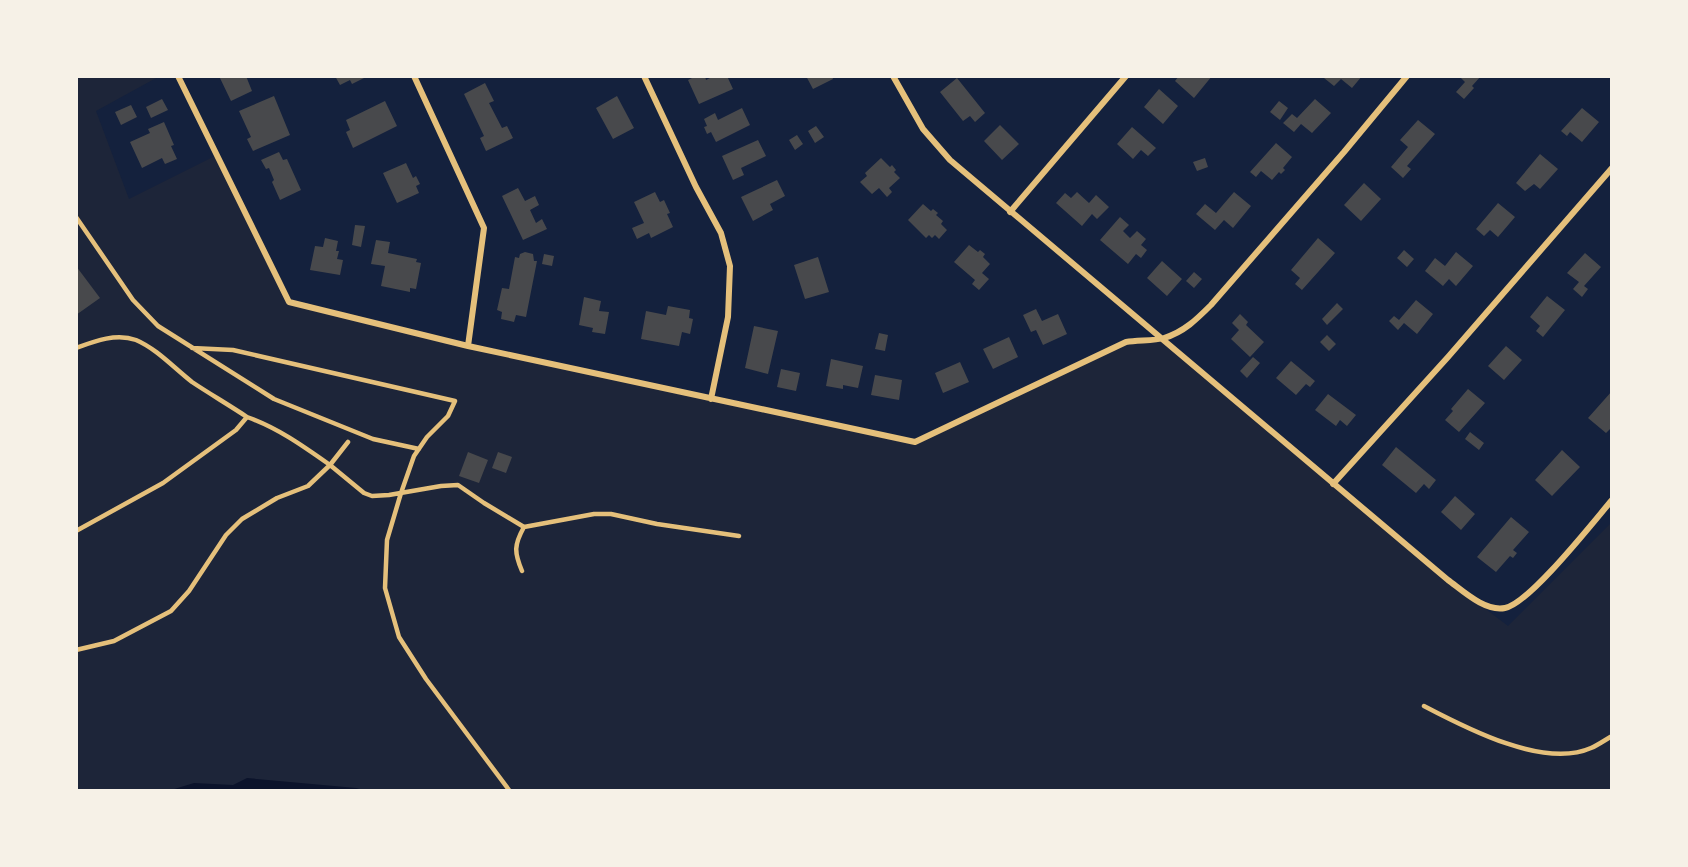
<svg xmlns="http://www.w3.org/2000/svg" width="1688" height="867" font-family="Ubuntu,sans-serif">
  <rect width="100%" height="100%" fill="#14213d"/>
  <!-- green -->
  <path fill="#1d2539" d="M77,77H158L96,111L129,199L217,155L290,302L468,346L915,442L1126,342L1162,339L1448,580L1508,626L1611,523V790H77Z"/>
  <!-- water -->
  <path fill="#0b132b" d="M247,778L356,788L364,790H171L194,783L233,785Z"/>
  <!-- building -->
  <path fill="#48494c" d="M219,76H246L252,91L231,101Z
    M335,76H368L352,84L350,80L340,85Z
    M696,76H705L706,80L714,76H727L733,89L699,104L688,80Z
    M806,76H832L833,79L813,89Z
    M1179,76H1212L1194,98L1175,81Z
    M1326,76H1362L1352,88L1341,79L1334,86L1324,78Z
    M1459,76H1481L1472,86L1474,88L1464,99L1456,92L1465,82Z
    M957,78L985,113L975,122L970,116L963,121L940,92Z
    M485,83L494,101L489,103L502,128L507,126L513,138L486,151L480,138L484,136L464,94Z
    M1159,89L1178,106L1163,124L1144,107Z
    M274,96L290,135L253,151L247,139L251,137L239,111Z
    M617,96L634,128L613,139L596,108Z
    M162,99L168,110L151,118L146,107Z
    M1315,99L1331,113L1312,133L1301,124L1294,132L1283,123L1292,114L1297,118Z
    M385,101L397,126L353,148L346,132L350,130L346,120Z
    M1279,101L1288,108L1280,120L1270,112Z
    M131,105L137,117L121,125L115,112Z
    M742,108L750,125L716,142L711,132L707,134L704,127L707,126L704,119L715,113L718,120Z
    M1582,108L1599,122L1582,142L1570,132L1567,136L1561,131Z
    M1418,120L1435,134L1407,166L1411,169L1403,178L1391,167L1408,147L1400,140Z
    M164,122L174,145L171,146L177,159L165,164L162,158L142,168L130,142L150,133L148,129Z
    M1000,125L1019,144L1002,160L984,141Z
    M816,126L824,137L815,143L808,131Z
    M1132,127L1156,148L1148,156L1141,150L1133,159L1117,144Z
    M797,135L803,144L795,150L789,140Z
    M758,140L766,156L741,168L744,175L733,180L722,156Z
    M1276,143L1292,157L1283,168L1285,170L1281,174L1279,172L1272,180L1261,171L1256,177L1250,172Z
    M279,152L283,160L287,159L301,190L280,200L272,182L274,180L269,168L266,169L261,160Z
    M1540,154L1558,169L1540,189L1534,184L1525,191L1516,183Z
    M881,158L890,167L892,165L896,170L894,172L900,178L889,188L892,192L887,197L879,188L872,194L860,182L867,176L865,173Z
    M1205,158L1208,167L1197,171L1193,162Z
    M406,163L413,178L416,176L420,184L416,186L419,193L397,203L383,173Z
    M777,180L785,196L770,204L773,210L753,221L741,197Z
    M1364,183L1381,199L1361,221L1344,205Z
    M518,188L525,201L535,196L539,205L530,210L536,223L542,219L547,229L523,240L502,196Z
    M655,192L660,202L664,200L670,213L667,214L673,227L651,238L649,233L637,239L632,228L644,223L634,202Z
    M1077,192L1089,203L1096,195L1109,207L1097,219L1092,214L1082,226L1056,203L1065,193L1071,198Z
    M1234,192L1251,206L1233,228L1224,220L1215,230L1196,214L1205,204L1216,213Z
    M1498,203L1515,217L1498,237L1490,230L1484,236L1476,229Z
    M923,204L931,211L933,209L938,213L936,215L943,221L941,224L947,230L939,239L935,235L932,238L929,235L926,238L908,220Z
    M1120,217L1129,225L1123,231L1130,238L1137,231L1146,239L1141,245L1147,250L1141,258L1136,254L1128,264L1100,240Z
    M355,225L365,226L361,247L352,245Z
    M325,238L338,241L336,251H339L337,259L343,260L340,275L310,270L315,246L323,247Z
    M1318,238L1335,253L1302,290L1295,284L1300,278L1291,270Z
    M376,240L390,242L388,253L417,259L416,262L421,263L416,289L410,288V292L381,286L385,266L371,264Z
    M969,245L978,252L980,250L985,254L983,257L990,264L982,273L989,279L979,290L972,284L975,280L954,262Z
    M1404,250L1414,259L1407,267L1397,258Z
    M525,252L533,254L534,261H537L526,317L516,315L514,322L501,319L502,312L497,310L502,288L509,289L515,257L519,258L520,254Z
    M1456,252L1473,266L1456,286L1449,279L1443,286L1425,271L1435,258L1445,266Z
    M1585,253L1601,267L1584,286L1588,289L1582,297L1573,289L1579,282L1567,273Z
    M544,254L554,256L552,266L542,264Z
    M818,257L829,292L805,299L794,265Z
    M1162,261L1182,279L1167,296L1147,278Z
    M76,266L100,298L76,315Z
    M1194,272L1202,279L1194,288L1186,281Z
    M1547,296L1565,310L1543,337L1536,331L1540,326L1530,317Z
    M584,297L601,301L599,311L609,312L605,334L592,332L593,328L579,325Z
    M1416,300L1433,314L1417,334L1404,323L1398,330L1389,321L1394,316L1399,320Z
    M1337,303L1343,309L1327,325L1322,319Z
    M668,306L690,310L689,318L693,319L690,334L682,332L679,346L641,339L646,311L666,315Z
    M1036,309L1042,321L1058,314L1067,334L1043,345L1036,330L1031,332L1023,315Z
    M1240,314L1248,322L1246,325L1264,342L1250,357L1231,339L1239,330L1232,323Z
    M754,326L778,331L768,374L745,368Z
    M879,333L888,335L885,351L875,349Z
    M1327,335L1336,344L1329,351L1320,342Z
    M1009,337L1018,357L993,369L983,349Z
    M1506,346L1522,360L1504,380L1488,366Z
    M1253,357L1260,363L1247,378L1240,371Z
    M831,359L863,366L858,388L843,385V389L826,386Z
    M1291,361L1315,381L1310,387L1306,384L1296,395L1276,378Z
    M960,362L969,382L943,393L935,373Z
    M781,369L800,373L796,391L777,387Z
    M875,375L902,380L899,400L871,395Z
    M1468,389L1485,403L1459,432L1445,420L1453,411L1451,409Z
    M1612,391V427L1606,433L1588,418Z
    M1328,394L1356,415L1347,426L1340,420L1336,426L1315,410Z
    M1470,432L1484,443L1479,450L1465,439Z
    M1396,447L1436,480L1429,489L1424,484L1416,493L1382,465Z
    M1562,450L1580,467L1552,496L1535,480Z
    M468,452L488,460L479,483L459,476Z
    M498,452L512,457L506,473L492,468Z
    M1455,496L1475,514L1461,530L1441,512Z
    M1511,517L1529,532L1513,550L1517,553L1513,558L1510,556L1496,572L1477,557Z"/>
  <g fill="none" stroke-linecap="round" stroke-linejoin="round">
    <!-- service -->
    <path stroke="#e5c07b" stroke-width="4.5" d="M76,217L133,300L158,326L274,399L373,439L419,449
      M76,348C95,341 116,333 136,340C157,349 174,368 192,382C210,394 229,405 247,417L236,430L163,483L76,531
      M192,348L233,350L455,401L448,416L427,437L414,456L401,493L387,540L385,588L399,637L426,679L509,790
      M247,417C278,428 303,446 330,465L348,442
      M522,571C514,552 514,545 524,527
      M76,650L114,641L171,611L189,591L226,535L242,519L277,498L308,486L330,465L364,493L372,496L389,495L441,486L458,485L484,503L524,527L594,514H611L657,524L739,536
      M1424,706C1466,728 1544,769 1591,748C1598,745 1605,740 1612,736"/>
    <!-- minor -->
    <path stroke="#e5c07b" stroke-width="6" d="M178,76L289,302L468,346L915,442L1126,342C1138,340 1154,341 1164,338C1184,332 1197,319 1211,305L1344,152L1407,76
      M414,76L484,228L468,346
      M644,76L696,187L721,233L730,266L728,317L711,399
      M893,76L923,129L950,160L1448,580C1463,591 1485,612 1505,608C1529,604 1594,521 1612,500
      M1010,212L1126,76
      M1333,484L1448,357L1612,168"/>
  </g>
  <!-- border -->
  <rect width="1688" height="867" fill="none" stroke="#f6f1e7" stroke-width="156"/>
</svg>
